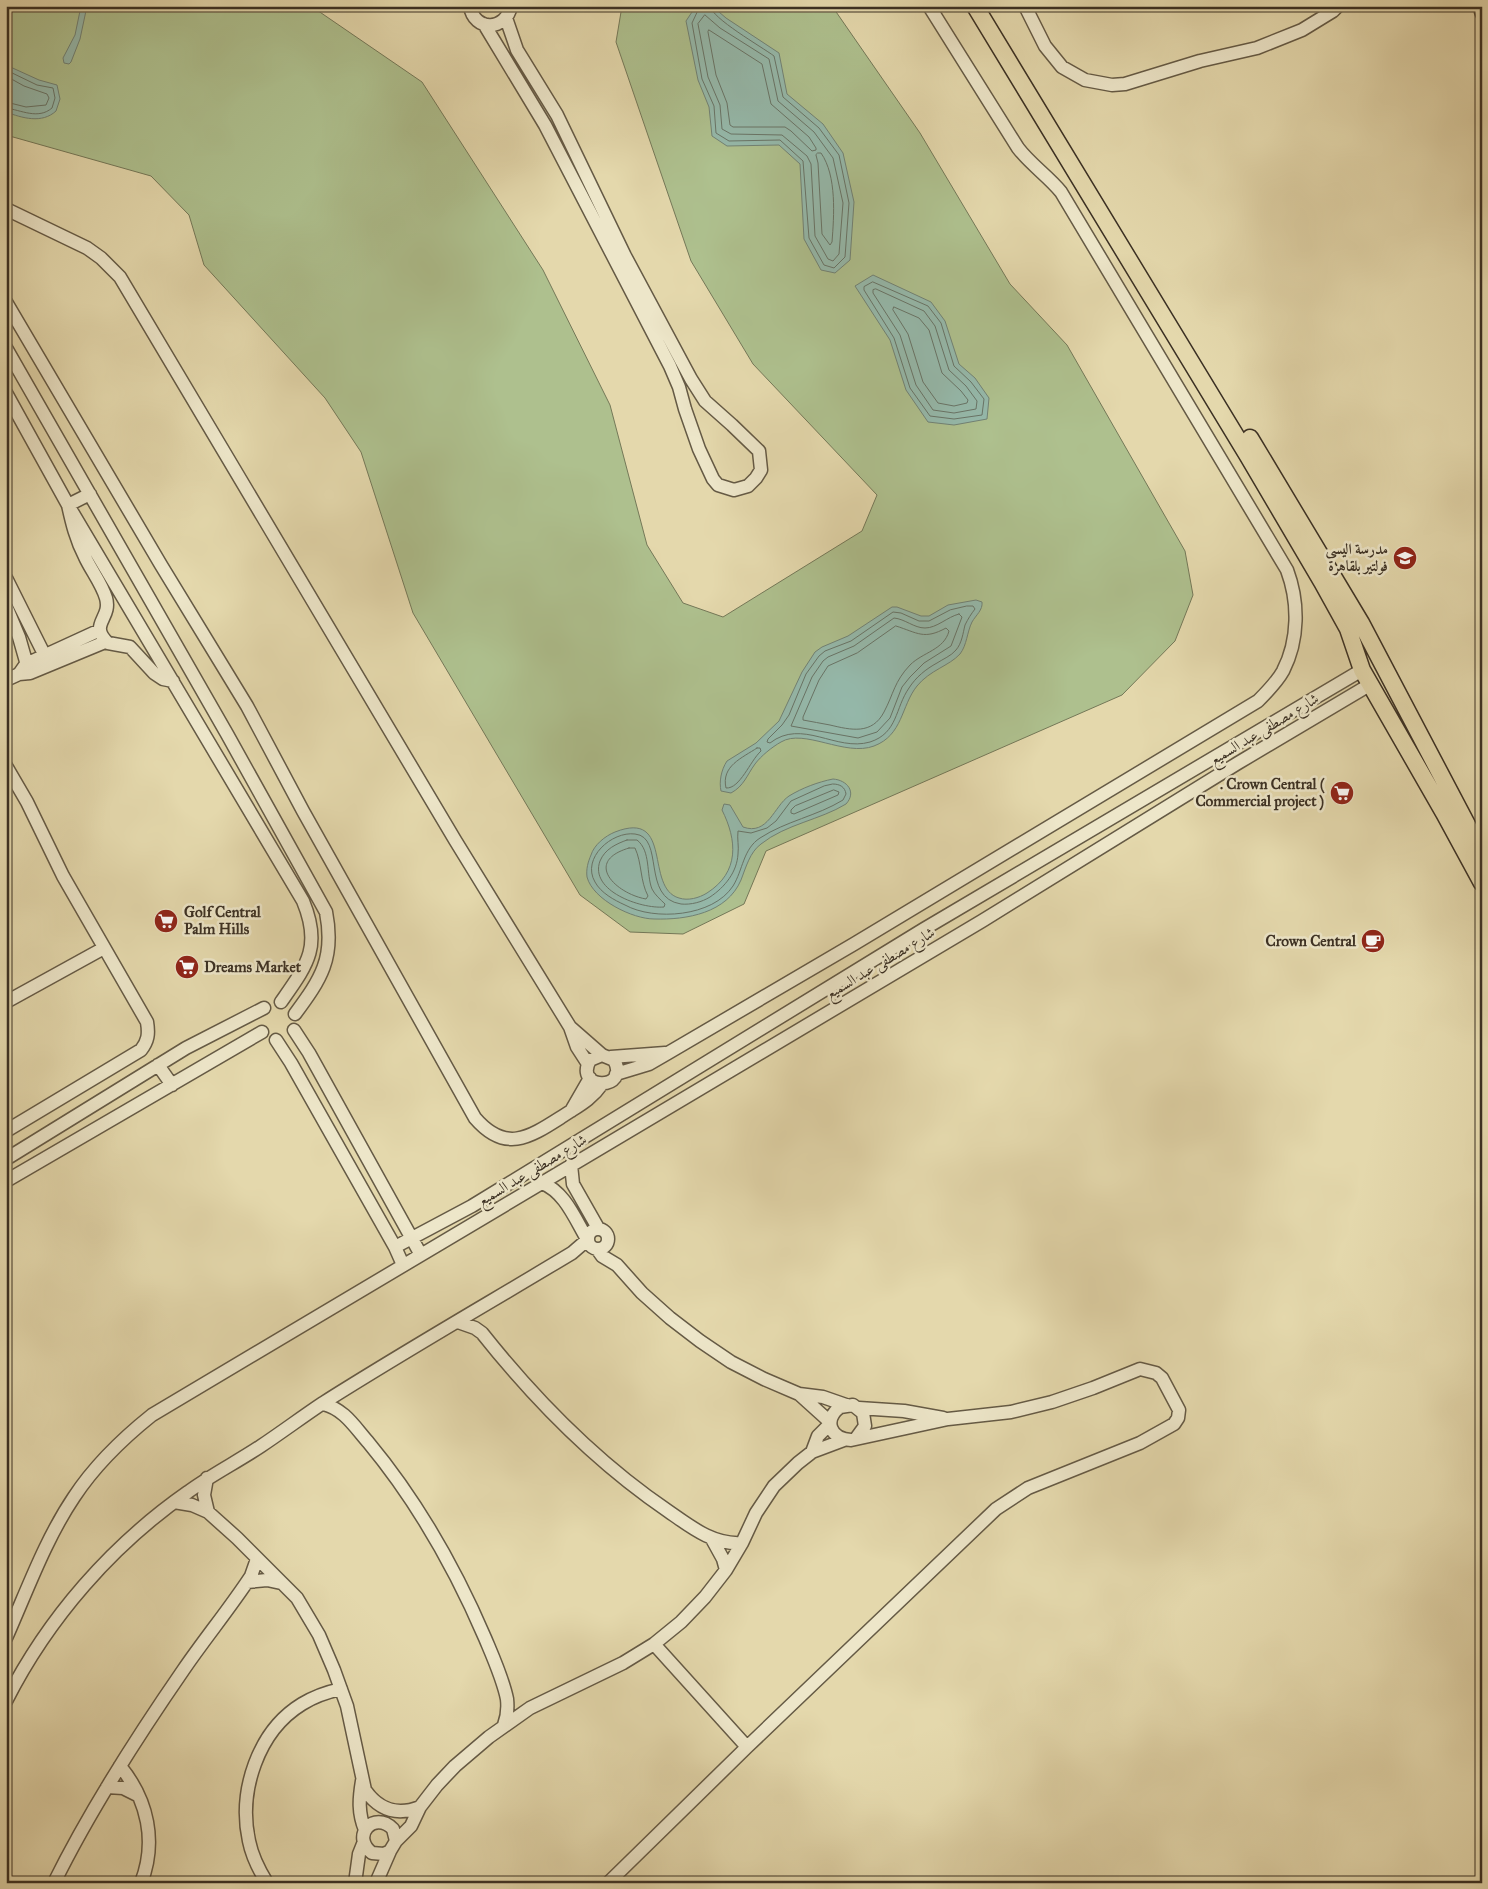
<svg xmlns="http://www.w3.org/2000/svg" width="1488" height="1889" font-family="'IM FELL Great Primer',Amiri,serif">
  <rect width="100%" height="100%" fill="#e4d8ac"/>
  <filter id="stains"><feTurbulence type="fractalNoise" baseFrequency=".004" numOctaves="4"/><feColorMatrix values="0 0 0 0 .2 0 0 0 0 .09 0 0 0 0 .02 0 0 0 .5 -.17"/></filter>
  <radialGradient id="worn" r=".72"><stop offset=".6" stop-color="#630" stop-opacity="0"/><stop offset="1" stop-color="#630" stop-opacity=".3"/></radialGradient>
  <!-- green -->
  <path fill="#aec08e" stroke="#747858" d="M6,6H311L422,82L543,270L610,405L647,545L683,603L723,617L862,531L877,495L753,364L691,261L616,42L622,6H832L920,133L1010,284L1067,345L1185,551L1193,595L1175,641L1122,695L766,851L744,904L683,934L630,932L580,895L413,613L361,452L325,398L204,265L189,215L151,176L6,135Z"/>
  <!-- water -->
  <path fill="#95b9ab" stroke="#718275" d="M81,6H87L80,39L71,62L69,64L64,63L63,58L75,35Z
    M696,6H712L726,18L779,53L787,94L823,124L843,153L854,202L850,260L835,273L821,270L804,239L800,164L779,145L727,146L712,136L709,107L698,80L686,21Z
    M6,65L39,80L57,85L60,99L56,111C42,124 22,118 6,112Z
    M873,275L931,302L945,321L959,364L975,378L989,398L987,419L954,425L928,422L906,390L890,340L855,286Z
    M976,600L982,602C983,610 976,615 972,622C967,632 967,645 960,654C949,666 930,670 917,686C901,706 903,735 874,746C845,757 804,728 781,742C772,747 761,756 755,764C747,775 744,786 731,793L721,791C719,782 721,770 727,761L756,743L779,721L802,672L815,652L822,647L848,636L892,607H897L921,616H929L948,605Z
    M833,779C847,780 857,792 846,804C820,820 786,824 761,844C750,852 746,867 741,880C727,913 687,920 654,919C633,919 593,900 587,877C586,869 588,862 591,855C594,845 605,836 615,832C674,809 644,888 679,898C688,901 699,898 707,893C740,872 737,840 722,810L724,804L730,805L743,827C768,836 774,806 789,796C802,788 818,782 833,779Z"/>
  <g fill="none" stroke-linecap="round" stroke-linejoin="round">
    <!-- shore -->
    <path stroke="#687467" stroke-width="1" d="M700,6L692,23L702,79L714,106L716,133L729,141L780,140L803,161L809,238L824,265L834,268L845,257L849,203L839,155L819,128L783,97L774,56C762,47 711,18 710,6
      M705,15L720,28L769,59L778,101L814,132L833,158L843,203L839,254L833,261L828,259L815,236L811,164L807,156L782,135L731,134L722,129L720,105L708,77L698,24Z
      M709,30L762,64L771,104L809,137L816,148V150L812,151L791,131L785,127H733L730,125L727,103L716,75L708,32Z
      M6,70L37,85L53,88L55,98L52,108C38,120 21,110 6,108
      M6,76L24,86L47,94L49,98L46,105L26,107L6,102
      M818,153H821C837,176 834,216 832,242L830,245L822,234L818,163L816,155Z
      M873,282L928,306L941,323L954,366L971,382L984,399L982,415L954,419L930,416L910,388L894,338L864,290V287Z
      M876,289L924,311L935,326L949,370L966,386L977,401L976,409L954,413L933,410L916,385L900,335L873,293V290Z
      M894,307L919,318L929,330L942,373L961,391L968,400L967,403L954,406L938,403L923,382L908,334L893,310Z
      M967,606H973L975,609C971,614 968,619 965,625C963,633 962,643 956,650C951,656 943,659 937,663C926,669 916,677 909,688C895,708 898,733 870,742C836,752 802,718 770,743L767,742L768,739L782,725L789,715L806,674L819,656L825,651L851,641L893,612L901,613L919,621H929L950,610Z
      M959,614L962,617L951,646L924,663L910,677L902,687L890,718L877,732L858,738L791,726L812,677L823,661L828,657L854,646L894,618C905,619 914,628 925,628C937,628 947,617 959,614Z
      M896,626C918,633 924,640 946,628L949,631C944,650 923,652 910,665C894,682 894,693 884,712C872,735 851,730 830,725C821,723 812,722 803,720V717L819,680L828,666L857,653Z
      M757,748H760L761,751C750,761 740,789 726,788C721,766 742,758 757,748Z
      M833,784C840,784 845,787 846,794L843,800C817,816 786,821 760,838C743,849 743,870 733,886C713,917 654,921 625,905C614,900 601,893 595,882C581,858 612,831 635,834C665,837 641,898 681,904C691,905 702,902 710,897C725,887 737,872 738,854C739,846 737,839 738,831L751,833L767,828L776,821L791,801L824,786Z
      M834,790L839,792L838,795L794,814L791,813V810L795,806Z
      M627,840H637C651,851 646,874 652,889C655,895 660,899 665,904L664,907C641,909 589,891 600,861C605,849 616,844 627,840Z
      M629,848H635C642,863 640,881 648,896L646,899C617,894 582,862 629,848Z"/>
    <!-- minor casing -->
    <g stroke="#655a45" stroke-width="15">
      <path id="minor" d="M470,6C474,32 506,31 511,6
        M1025,6L1045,46L1062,67L1085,80L1112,85L1125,84L1200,61L1257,48L1302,30L1333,11L1338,6
        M1479,6L1482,14
        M484,24L545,125L670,366L679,387L685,409L699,449L713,479L718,485L734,490L748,486L756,478L761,470L759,451L732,425L705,401L691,379L625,256L557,115L517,50L506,18
        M6,209L87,248L101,258L120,277L455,840L570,1027L577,1047L588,1064
        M6,302L161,565L247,706L303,811L475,1118C506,1154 530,1137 563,1116C578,1106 591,1100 602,1084
        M6,348L227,734L326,912C335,958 321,979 295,1014
        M6,393L68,505L303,901C322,947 307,965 281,1002
        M90,494L68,505C72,523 76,540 85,557C91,570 102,584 106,598C112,619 88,624 108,643L130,647L154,673L163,679L173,681
        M6,578L49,664
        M6,606L19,637L29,672
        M19,674L26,664L100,630
        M6,680L19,674L30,673L105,642
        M6,766L27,802L63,876L147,1022C149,1034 148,1041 141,1050L6,1131
        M6,1002L104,948
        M570,1027L602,1055L614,1060C631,1091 573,1091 590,1060L602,1055
        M294,1030L309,1053L421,1255
        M276,1040L291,1063L395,1247L403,1265
        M611,1057L665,1053
        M158,1065L172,1085
        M616,1074L649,1064L668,1053L854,944L1258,701C1267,692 1277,682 1283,671C1299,640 1299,602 1287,570L1061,192C1048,176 1031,165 1018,148L929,6
        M571,1111L590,1078
        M6,1159L186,1048L264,1008
        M571,1165L573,1184L598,1228
        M6,1181L262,1032
        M542,1183C565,1192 575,1219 587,1239
        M588 1239a10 10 0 1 1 20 0a10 10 0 1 1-20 0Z
        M395,1247L472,1206L924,929L1362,670
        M597,1249L602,1256L617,1265L642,1293L670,1318L700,1341L731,1362L764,1379L799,1394L830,1422
        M458,1322L475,1328L482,1333C536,1401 596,1462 668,1511C691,1527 713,1545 742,1543
        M799,1394L823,1397L846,1405
        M323,1404C344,1409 354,1426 368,1442C417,1501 455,1568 485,1638C493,1657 503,1679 507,1699C508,1708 507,1717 504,1725
        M859,1408L904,1411L943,1418
        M812,1452L818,1436L830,1424
        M207,1478L204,1495L208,1512
        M174,1502L192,1505L208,1512L237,1538L297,1598L319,1635L334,1670L347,1706L365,1790C379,1810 397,1816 420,1807
        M712,1539L723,1559L726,1570
        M247,1582L267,1580L281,1583
        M6,1638C27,1591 45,1540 74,1497C95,1465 122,1439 152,1415L982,921L1238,763L1371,684
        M654,1644L747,1747
        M6,1701C48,1618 112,1545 188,1492C211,1475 237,1462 261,1446C282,1432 302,1417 323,1403C405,1351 489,1303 572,1253L587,1240
        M120,1766C148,1800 157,1842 141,1883
        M362,1781C359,1799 358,1813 365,1830
        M107,1787L123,1788L137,1795
        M396,1841L393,1829C374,1810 350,1836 372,1853L384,1854L390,1851L396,1841L411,1826L420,1807L437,1785L455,1766L489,1737L530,1708L623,1663L654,1644L681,1622L705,1597L726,1570L742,1543L756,1513L774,1486L798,1463L812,1452L844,1440
        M54,1883C91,1808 137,1737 184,1669C206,1637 230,1608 251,1576L257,1559
        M267,1883C259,1870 252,1856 249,1841C238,1791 258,1731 302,1704C315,1696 327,1692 341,1689
        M355,1883L359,1854L363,1844
        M376,1883L390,1851
        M608,1883L747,1747L996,1509L1028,1488L1140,1443L1174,1424L1178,1418L1179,1410L1162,1378L1156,1373L1140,1369L1093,1388L1052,1402L1011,1412L948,1419L851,1440C830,1439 823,1420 840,1407L853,1405L863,1413L865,1426L857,1437"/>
    </g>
    <!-- major casing -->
    <g stroke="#3b3023" stroke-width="19">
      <path id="major" d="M975,6L1248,456L1322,582L1348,629L1362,670L1444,813L1482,883
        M1250,438L1361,623L1482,853"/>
    </g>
    <!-- minor -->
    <use href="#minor" stroke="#ede6c9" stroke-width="12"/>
    <!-- major -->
    <use href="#major" stroke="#e4d8ac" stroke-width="16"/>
  </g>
  <!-- icons -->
  <defs>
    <g id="school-disc" transform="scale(1.25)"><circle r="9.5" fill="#8f2418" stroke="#ede6c9"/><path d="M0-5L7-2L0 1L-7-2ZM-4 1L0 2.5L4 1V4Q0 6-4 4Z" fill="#fff"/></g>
    <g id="supermarket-disc" transform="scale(1.25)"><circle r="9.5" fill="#8f2418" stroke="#ede6c9"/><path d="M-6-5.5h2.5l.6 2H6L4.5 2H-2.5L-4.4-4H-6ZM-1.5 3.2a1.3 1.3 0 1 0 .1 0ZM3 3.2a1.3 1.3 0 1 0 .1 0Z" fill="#fff"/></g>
    <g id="cafe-disc" transform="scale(1.25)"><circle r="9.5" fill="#8f2418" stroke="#ede6c9"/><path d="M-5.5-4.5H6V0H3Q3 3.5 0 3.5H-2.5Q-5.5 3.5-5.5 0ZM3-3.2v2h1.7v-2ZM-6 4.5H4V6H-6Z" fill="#fff"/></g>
  </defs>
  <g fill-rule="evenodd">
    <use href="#school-disc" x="1405" y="558"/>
    <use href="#supermarket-disc" x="1342" y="793"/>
    <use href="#supermarket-disc" x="166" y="921"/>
    <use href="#cafe-disc" x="1373" y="941"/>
    <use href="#supermarket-disc" x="187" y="967"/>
  </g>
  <g text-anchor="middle" stroke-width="5" stroke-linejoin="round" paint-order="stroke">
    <!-- poi labels -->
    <g font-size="15" font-weight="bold" fill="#3b3023" stroke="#ede6c9" text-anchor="end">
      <text x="1388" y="554">مدرسة اليسي<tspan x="1388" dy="17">فولتير بلقاهرة</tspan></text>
      <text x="1324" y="789">. Crown Central (<tspan x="1324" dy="17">Commercial project )</tspan></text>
      <text x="184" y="917" text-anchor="start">Golf Central<tspan x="184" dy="17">Palm Hills</tspan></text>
      <text x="1356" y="946">Crown Central</text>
      <text x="204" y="972" text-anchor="start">Dreams Market</text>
    </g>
    <!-- street labels -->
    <g font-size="15" fill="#3b3023" stroke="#ede6c9">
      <text transform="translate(1264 729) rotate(-31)" y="5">شارع مصطفى عبد السميع</text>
      <text transform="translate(880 963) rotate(-31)" y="5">شارع مصطفى عبد السميع</text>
      <text transform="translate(532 1170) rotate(-31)" y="5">شارع مصطفى عبد السميع</text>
    </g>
  </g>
  <!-- margin -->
  <rect width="1488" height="1889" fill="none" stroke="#e4d8ac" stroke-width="25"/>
  <rect x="8" y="8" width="1473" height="1874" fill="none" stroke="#3b3023" stroke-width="2.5"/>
  <rect x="12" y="12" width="1463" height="1864" fill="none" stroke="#3b3023"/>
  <rect width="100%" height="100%" filter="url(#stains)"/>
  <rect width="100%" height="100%" fill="url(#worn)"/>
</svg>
